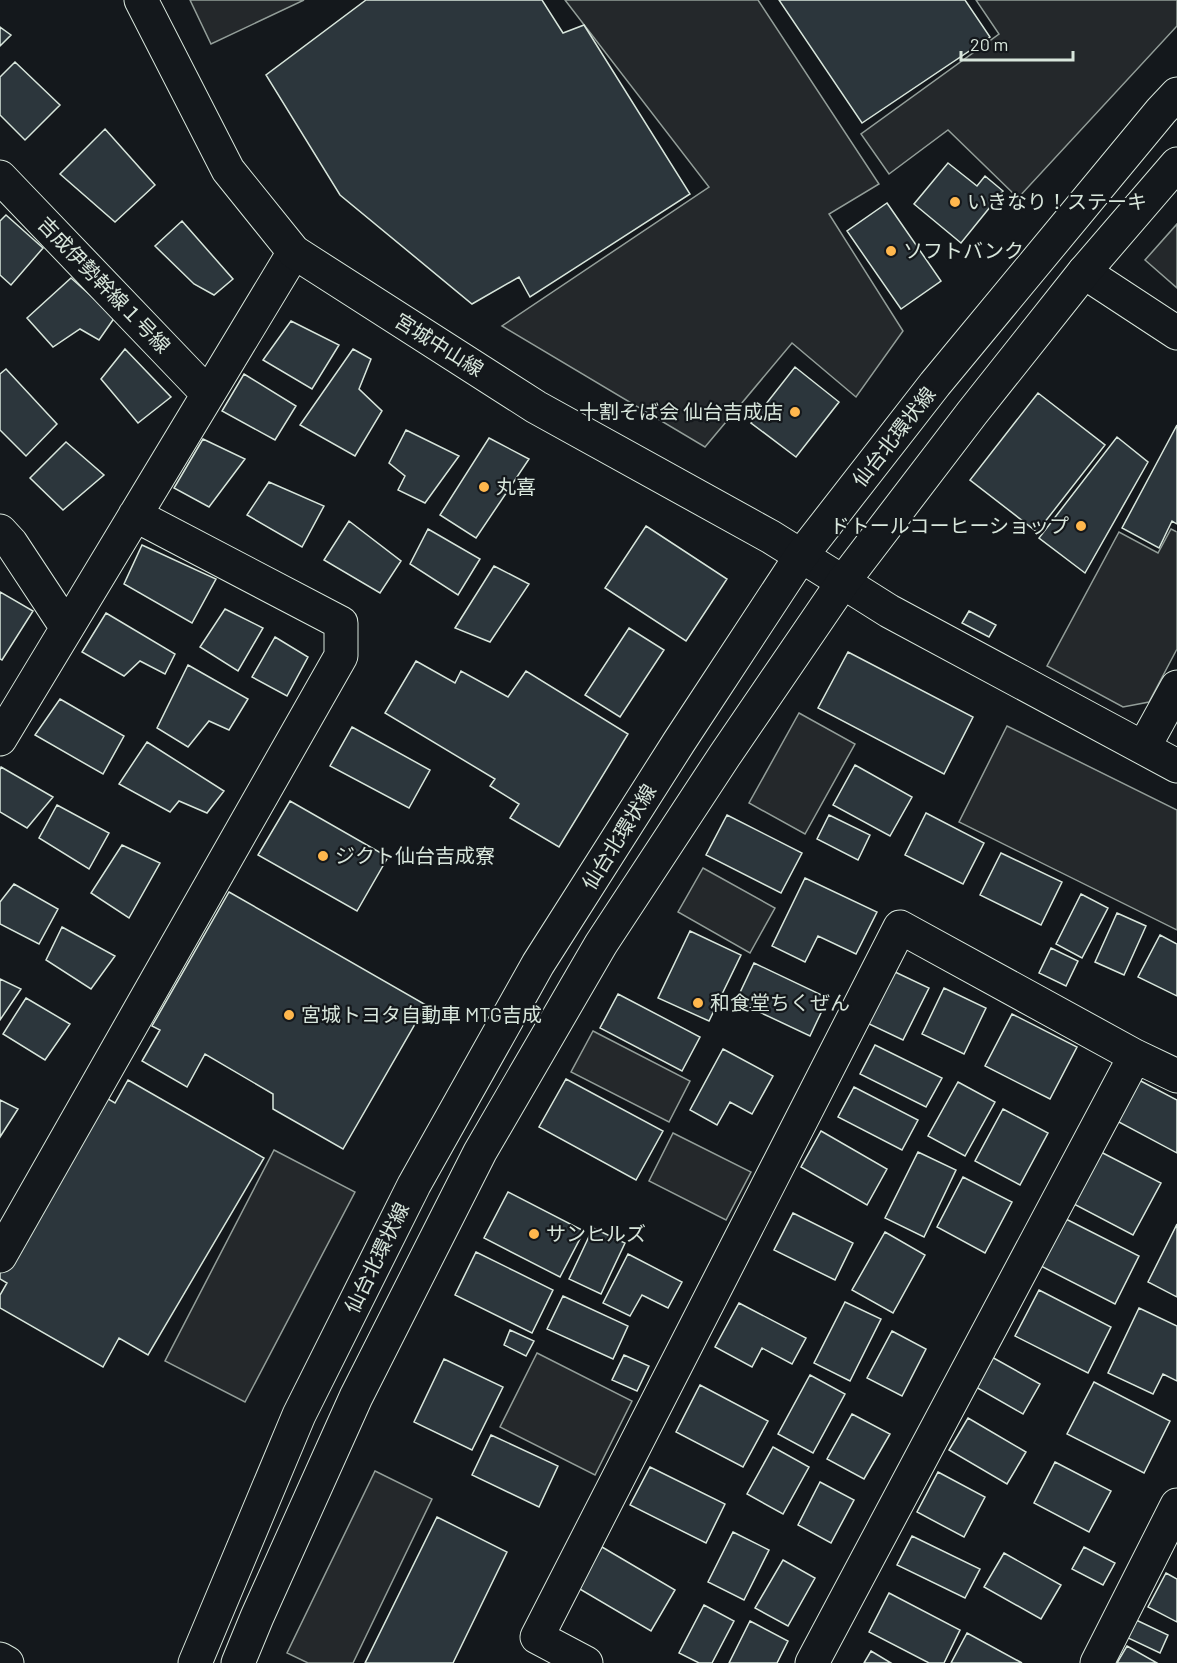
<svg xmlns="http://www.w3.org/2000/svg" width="1177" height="1663" font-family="Barlow,'Noto Sans JP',sans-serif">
  <rect width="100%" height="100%" fill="#14181c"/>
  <!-- parking -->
  <path fill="#24282b" stroke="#939e99" stroke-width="1.5" d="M190,0H304L211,44Z
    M565,0H758L879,184L829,214L903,331L856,397L792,343L705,447L502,326L709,187Z
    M976,0H1177V26L1018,198L948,130L889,174L861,134L999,34Z
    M1177,224V288L1145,260Z
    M1171,529L1177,532V649L1149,702L1123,707L1047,666L1119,532L1158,553Z
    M799,713L855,744L805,834L749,803Z
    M1007,726L1177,810V930L959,822Z
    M703,868L775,908L750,953L678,912Z
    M593,1031L690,1081L669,1122L571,1072Z
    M673,1133L751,1172L726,1220L649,1181Z
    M274,1150L355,1192L245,1402L165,1361Z
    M537,1353L632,1401L595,1475L500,1427Z
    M375,1471L432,1499L353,1663H308L287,1653Z"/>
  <!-- building -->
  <path fill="#2c363c" stroke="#d8e6dc" stroke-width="1.5" d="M366,0H542L563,33L584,25L690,194L530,297L519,277L472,304L340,195L266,75Z
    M779,0H965L990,37L862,123Z
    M0,27L11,35L0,46Z
    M15,62L60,105L25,140L0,115V77Z
    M105,129L155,185L115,222L60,174Z
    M948,163L977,186L985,176L1003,191L961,243L914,204Z
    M887,203L941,281L901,309L847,231Z
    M6,215L43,248L11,285L0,275V221Z
    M182,221L233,279L214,295L194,284L155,246Z
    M71,278L115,317L99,340L80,329L53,347L27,318Z
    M291,321L339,345L312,389L263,360Z
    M125,349L171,397L138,423L101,379Z
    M353,349L371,359L359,389L382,411L355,456L300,425Z
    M795,367L839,402L796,457L751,423Z
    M6,369L57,424L26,456L0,430V374Z
    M244,374L296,406L275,440L222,411Z
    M1038,393L1105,445L1037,532L970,480Z
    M1177,425V524L1172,521L1159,548L1122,528Z
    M406,430L459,456L425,503L398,490L405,476L389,463Z
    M1117,437L1148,462L1085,573L1039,538Z
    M489,438L529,459L476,538L440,515Z
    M203,439L245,459L209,507L174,488Z
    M66,442L104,475L63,510L30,478Z
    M269,482L324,506L302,547L247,515Z
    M349,521L401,561L380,593L324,560Z
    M646,526L727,579L686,641L605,588Z
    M428,529L480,559L458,595L410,564Z
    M142,545L216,579L192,623L124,584Z
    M494,566L529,584L490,642L455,628Z
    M0,592L33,611L2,660L0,659Z
    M225,609L263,628L238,671L200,647Z
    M969,611L996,625L989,637L962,623Z
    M106,613L175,654L165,674L140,661L124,676L82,652Z
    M629,628L664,650L620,717L585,695Z
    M275,637L308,657L287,696L252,677Z
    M848,652L973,717L944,774L818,708Z
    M416,661L455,683L461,671L508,697L526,671L628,734L559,847L510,818L519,804L490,786L495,779L385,713Z
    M188,665L248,699L229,730L209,721L188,747L157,728Z
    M60,699L124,736L103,774L35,735Z
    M352,727L430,770L409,808L330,766Z
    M147,742L224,791L207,813L179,801L170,812L119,784Z
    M855,765L912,797L890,836L833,805Z
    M1,767L53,797L27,828L0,812V770Z
    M290,801L388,857L357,911L258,855Z
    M57,805L109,833L89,869L39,838Z
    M926,813L984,843L963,884L905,855Z
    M727,815L802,853L781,893L706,855Z
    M829,815L870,835L858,860L817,839Z
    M122,845L160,863L129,918L91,893Z
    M1001,853L1062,882L1041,925L980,895Z
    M805,878L877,912L856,954L818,936L805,962L772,946Z
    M14,884L58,909L39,944L0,924V902Z
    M229,892L426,1005L343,1149L273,1109V1094L205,1054L187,1087L142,1061L160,1030L152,1026Z
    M1081,894L1108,908L1082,958L1056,944Z
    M1117,913L1146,926L1124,975L1095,962Z
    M62,927L115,956L91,989L46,960Z
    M690,931L741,955L709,1021L658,998Z
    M1160,935L1177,944V996L1138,977Z
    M1051,948L1078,961L1066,986L1039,973Z
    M754,963L828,998L810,1036L736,1001Z
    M893,971L929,988L903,1040L867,1023Z
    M0,979L21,989L0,1020Z
    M944,988L986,1008L964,1054L922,1034Z
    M618,994L700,1037L682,1071L600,1028Z
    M26,998L70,1024L45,1060L3,1034Z
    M1012,1014L1077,1047L1050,1099L985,1066Z
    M875,1045L942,1078L926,1107L860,1074Z
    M723,1049L773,1076L752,1114L730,1102L717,1125L690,1110Z
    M566,1079L663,1131L636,1180L539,1127Z
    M1137,1079L1177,1100V1153L1115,1120Z
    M128,1080L264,1158L148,1355L119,1338L103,1367L0,1308V1295L7,1283L0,1279V1272L103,1096L115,1103Z
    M958,1082L995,1102L965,1156L928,1136Z
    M854,1087L918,1120L902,1150L838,1117Z
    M0,1100L18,1109L0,1137Z
    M1003,1109L1048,1133L1020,1185L975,1161Z
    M821,1131L887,1169L867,1205L801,1167Z
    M1097,1150L1161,1183L1133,1235L1070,1202Z
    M918,1152L956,1170L924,1237L885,1218Z
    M963,1177L1012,1202L985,1253L937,1227Z
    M508,1192L584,1231L560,1277L484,1238Z
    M793,1213L853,1243L835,1280L774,1250Z
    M1062,1217L1139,1256L1115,1304L1037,1264Z
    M1177,1224V1297L1148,1282Z
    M593,1228L625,1243L601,1294L569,1279Z
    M885,1232L925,1255L893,1313L852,1290Z
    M476,1252L553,1290L532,1333L455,1295Z
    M628,1254L682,1282L668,1308L642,1295L630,1316L603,1303Z
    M1039,1290L1111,1327L1088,1373L1015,1336Z
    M563,1296L628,1326L613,1359L547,1329Z
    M845,1302L881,1319L850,1381L814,1363Z
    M739,1303L806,1338L792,1364L762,1348L752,1367L715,1347Z
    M1139,1308L1177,1326V1381L1163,1374L1153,1394L1108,1373Z
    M510,1330L534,1341L526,1356L504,1345Z
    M892,1331L926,1349L902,1396L867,1378Z
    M624,1355L649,1366L637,1391L612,1380Z
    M990,1356L1040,1384L1023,1414L974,1386Z
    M444,1359L503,1387L472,1450L414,1422Z
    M810,1375L845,1394L813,1453L778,1434Z
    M1094,1382L1170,1421L1144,1473L1067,1434Z
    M700,1385L768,1421L743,1467L676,1432Z
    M852,1414L890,1434L864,1479L827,1459Z
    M968,1418L1026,1452L1007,1484L949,1450Z
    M491,1435L558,1466L539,1507L472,1475Z
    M773,1447L809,1467L783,1514L747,1494Z
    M1055,1462L1111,1491L1089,1532L1034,1503Z
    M650,1467L725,1504L706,1543L630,1505Z
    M938,1472L985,1497L964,1537L917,1512Z
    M820,1482L854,1500L831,1543L798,1525Z
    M437,1517L507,1552L453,1663H365Z
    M733,1532L769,1550L744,1600L708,1582Z
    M912,1536L980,1569L965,1598L897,1565Z
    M602,1547L675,1590L651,1631L578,1588Z
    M1084,1547L1115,1563L1103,1585L1072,1569Z
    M1004,1553L1061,1585L1041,1619L984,1587Z
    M783,1560L815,1578L788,1626L755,1608Z
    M1166,1573L1177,1579V1622L1148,1607Z
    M889,1593L960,1630L944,1663H929L869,1632Z
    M704,1605L734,1621L712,1663H699L679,1653Z
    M1134,1619L1168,1635L1160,1653L1126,1637Z
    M750,1621L788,1641L777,1663H729Z
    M967,1633L1022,1663H951Z
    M1127,1646L1157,1663H1117Z
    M871,1651L891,1663H864Z"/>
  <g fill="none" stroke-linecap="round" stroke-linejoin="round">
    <!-- street casing -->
    <g stroke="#d8e6dc" stroke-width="35">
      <path id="street" d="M0,177L208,394
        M1084,272L1177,333
        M0,531L11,543L67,628
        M843,582L889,611L1177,766
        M0,739L294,252
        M1144,747L1177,687
        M0,1256L341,656V623L135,515
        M586,1663L537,1637L900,927L1135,1056L1177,1076
        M812,1663L1135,1056
        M1097,1663L1177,1505"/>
    </g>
    <!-- secondary casing -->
    <g stroke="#d8e6dc" stroke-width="35">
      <path id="secondary" d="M141,0L228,170L294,252L536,407L771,537L843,582
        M0,1659L7,1663"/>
    </g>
    <!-- primary casing -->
    <g stroke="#d8e6dc" stroke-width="35">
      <path id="primary" d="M195,1663L299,1415L414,1185L538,964L679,742L801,556L935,384L1161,111L1177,94
        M238,1663L257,1617L356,1397L480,1152L601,944L725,755L843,582L972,413L1084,272L1177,164"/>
    </g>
    <!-- street -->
    <use href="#street" stroke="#14181c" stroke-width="33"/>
    <!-- secondary -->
    <use href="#secondary" stroke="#14181c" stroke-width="33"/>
    <!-- primary -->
    <use href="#primary" stroke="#14181c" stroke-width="33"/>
  </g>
  <!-- markers -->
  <g fill="#ffb74d" stroke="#14181c" stroke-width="2">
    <circle cx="955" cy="202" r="6"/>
    <circle cx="891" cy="251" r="6"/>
    <circle cx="795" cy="412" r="6"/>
    <circle cx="484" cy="487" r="6"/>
    <circle cx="1081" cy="526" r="6"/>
    <circle cx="323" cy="856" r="6"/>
    <circle cx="698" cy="1003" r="6"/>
    <circle cx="289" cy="1015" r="6"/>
    <circle cx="534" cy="1234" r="6"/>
  </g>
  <g text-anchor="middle" stroke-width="4.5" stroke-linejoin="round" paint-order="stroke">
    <!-- poi labels -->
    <g font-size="20" fill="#d8e6dc" stroke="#14181c" text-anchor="start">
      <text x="967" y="209">いきなり！ステーキ</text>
      <text x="903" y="258">ソフトバンク</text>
      <text x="783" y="419" text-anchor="end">十割そば会 仙台吉成店</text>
      <text x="496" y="494">丸喜</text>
      <text x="1069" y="533" text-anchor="end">ドトールコーヒーショップ</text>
      <text x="335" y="863">ジクト仙台吉成寮</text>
      <text x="710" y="1010">和食堂ちくぜん</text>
      <text x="301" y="1022">宮城トヨタ自動車 MTG吉成</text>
      <text x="546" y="1241">サンヒルズ</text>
    </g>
    <!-- street labels -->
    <g font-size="20" fill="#d8e6dc" stroke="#14181c">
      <text transform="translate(104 285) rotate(46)" y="7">吉成伊勢幹線１号線</text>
      <text transform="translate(439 345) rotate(32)" y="7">宮城中山線</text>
      <text transform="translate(894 437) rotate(-52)" y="7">仙台北環状線</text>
      <text transform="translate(619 837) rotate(-58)" y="7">仙台北環状線</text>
      <text transform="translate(377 1258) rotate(-64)" y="7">仙台北環状線</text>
    </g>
  </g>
  <!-- scale -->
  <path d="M961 51v9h112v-9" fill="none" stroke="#d8e6dc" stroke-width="3"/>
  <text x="970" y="51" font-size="18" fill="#d8e6dc" stroke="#14181c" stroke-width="4.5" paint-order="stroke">20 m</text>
</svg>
